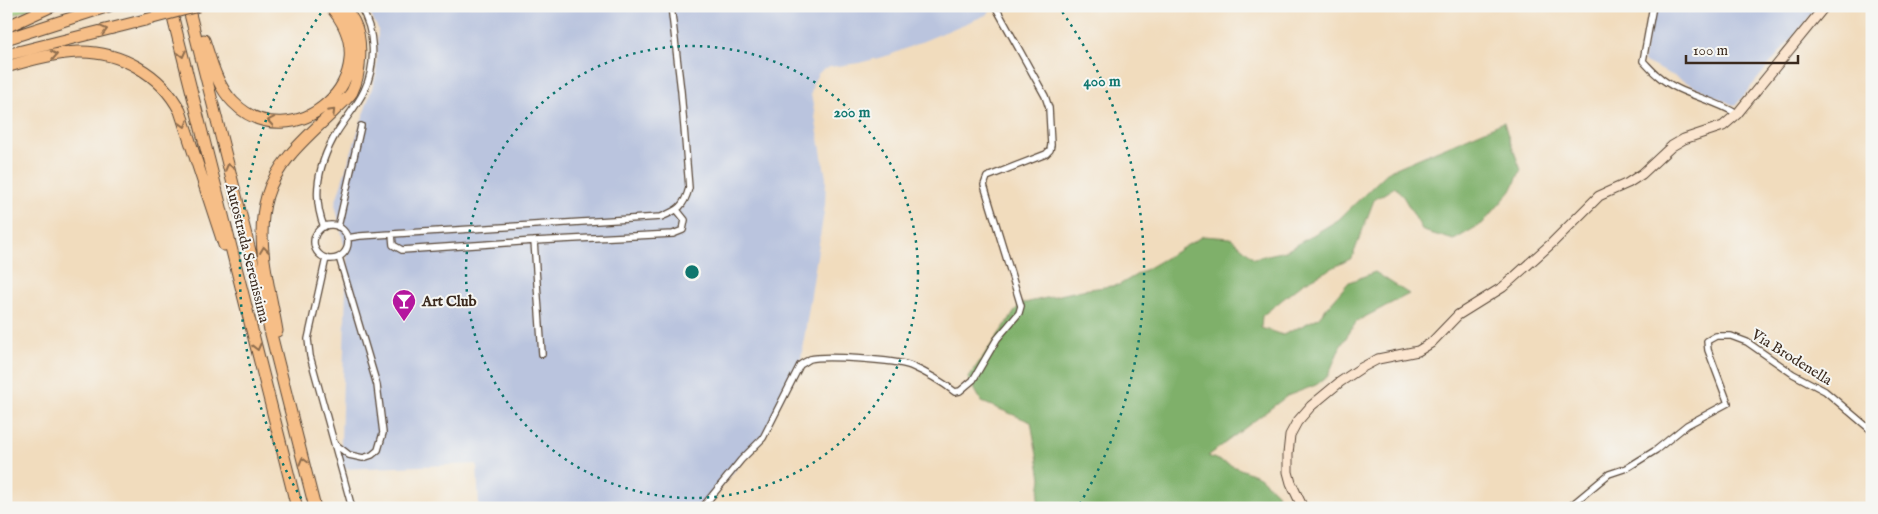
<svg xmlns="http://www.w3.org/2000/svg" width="1878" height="514" font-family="'IM FELL English',serif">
  <rect width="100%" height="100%" fill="#f6f6f2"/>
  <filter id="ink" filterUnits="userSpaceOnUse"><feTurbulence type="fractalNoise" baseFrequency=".02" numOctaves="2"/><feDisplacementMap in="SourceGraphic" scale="10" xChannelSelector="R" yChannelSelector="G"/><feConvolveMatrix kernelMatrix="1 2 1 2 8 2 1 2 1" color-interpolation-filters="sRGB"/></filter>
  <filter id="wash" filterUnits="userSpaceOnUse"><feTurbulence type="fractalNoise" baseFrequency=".0096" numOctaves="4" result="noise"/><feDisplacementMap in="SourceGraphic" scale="20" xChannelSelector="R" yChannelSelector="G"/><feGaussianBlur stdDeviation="1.12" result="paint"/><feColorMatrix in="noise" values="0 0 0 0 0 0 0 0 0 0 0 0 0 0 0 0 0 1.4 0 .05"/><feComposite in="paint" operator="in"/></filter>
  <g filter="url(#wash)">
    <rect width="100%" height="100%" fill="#f1dcbd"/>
    <!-- industrial -->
    <path fill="#bac4de" d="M366,6H994L986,15L890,55L859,63L830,67L823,69L818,74L813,83L811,94L826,178L825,205L800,365L763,438L702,508H479L477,464L340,469L347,258L335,204L376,75L378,29Z
      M1653,6H1818L1735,106L1643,61Z"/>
    <!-- green -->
    <path fill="#9fcd7a" stroke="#6d7c4c" d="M6,6H35L6,18Z"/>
    <!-- forest -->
    <path fill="#7fb06a" stroke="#5d6d44" d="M1504,122L1508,136L1521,170L1511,191L1483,223L1454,240L1423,231L1404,198L1395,187L1374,200L1352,258L1303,283L1262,316L1261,328L1283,335L1318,318L1349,282L1375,272L1409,294L1357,321L1340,347L1328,376L1316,385L1287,396L1208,456L1260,477L1278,494L1269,508H1037L1041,478L1031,422L982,402L968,378L1020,304L1082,290L1119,285L1203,236L1231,238L1254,258L1286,251L1338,220L1389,171Z"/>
  </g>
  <g filter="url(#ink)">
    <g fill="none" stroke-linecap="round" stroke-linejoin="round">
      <!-- street casing -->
      <g stroke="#564536" stroke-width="8">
        <path id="street" d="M1653,6L1643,61C1648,66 1652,71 1657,75C1679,95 1712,98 1737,114
          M314 242a17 17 0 1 1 34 0a17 17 0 1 1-34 0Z
          M324,227C312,197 318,167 333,139C342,122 356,108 364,91C377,64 375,31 360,6
          M338,227L361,126
          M392,234L393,245L402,250L534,241L673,234L683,230L685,220L677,210
          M347,238L360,236L661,217C678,210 684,207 689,188L681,91L671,6
          M534,241L542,354
          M326,258L308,339L310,356L352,508
          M335,444L349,455L363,458L372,455L378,450L383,433L377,385L339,257
          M702,508L741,460L763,438L800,365C803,363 807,361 810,359C825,355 896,360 911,366C927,373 941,381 955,392L960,391L973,380L997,339L1019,313L1021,306L984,185L987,177L1046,154L1050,150L1051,145L1049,108L1045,96L995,6
          M1568,508L1609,474L1627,468L1656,450L1687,425L1728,403L1708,350L1707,341L1716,336H1731L1747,342L1793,374L1825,391L1872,431"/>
      </g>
      <!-- secondary casing -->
      <g stroke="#564536" stroke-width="11">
        <path id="secondary" d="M1303,508L1291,483L1288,472V454L1290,435L1297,422L1311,406L1340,382L1361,368L1378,359L1418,351L1431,343L1458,315L1503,287L1552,243L1599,196L1628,183L1642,174L1672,146L1684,139L1723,126L1737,114L1825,6"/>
      </g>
      <!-- highway casing -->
      <g stroke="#564536" stroke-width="13">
        <path id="highway" d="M170,6L297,508
          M188,6L315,508
          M6,27L52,6
          M6,39L109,6
          M204,40C211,61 217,86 233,102C291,162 394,77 330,6
          M6,55L145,20
          M6,67C29,60 54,53 78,52C120,51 161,74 180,111L224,245
          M277,331C270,288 254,240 267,196C277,162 306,138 331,114C337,107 347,100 352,92C361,74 363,39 354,22C351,16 346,11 343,6"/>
      </g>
      <!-- street -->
      <use href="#street" stroke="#fff" stroke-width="5.5"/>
      <!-- secondary -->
      <use href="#secondary" stroke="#fbe5cf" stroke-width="9"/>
      <!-- highway -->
      <use href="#highway" stroke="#f6be87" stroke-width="11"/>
      <!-- highway-bridge casing -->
      <g stroke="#564536" stroke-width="13" stroke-linecap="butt">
        <path id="highway-bridge" d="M145,20L198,6"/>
      </g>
      <!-- highway-bridge -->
      <use href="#highway-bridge" stroke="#f6be87" stroke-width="11"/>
    </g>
    <!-- one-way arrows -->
    <defs><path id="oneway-chevron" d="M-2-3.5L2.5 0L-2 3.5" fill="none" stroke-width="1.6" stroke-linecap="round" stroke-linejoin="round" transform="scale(1.25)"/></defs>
    <g stroke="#8f6d4d">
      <use href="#oneway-chevron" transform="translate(104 30) rotate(-14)"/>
      <use href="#oneway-chevron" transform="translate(182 54) rotate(76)"/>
      <use href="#oneway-chevron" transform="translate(54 55) rotate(-11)"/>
      <use href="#oneway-chevron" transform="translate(332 112) rotate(-45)"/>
      <use href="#oneway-chevron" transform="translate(271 121) rotate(-170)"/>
      <use href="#oneway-chevron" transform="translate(184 124) rotate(73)"/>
      <use href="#oneway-chevron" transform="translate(229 167) rotate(-104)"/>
      <use href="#oneway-chevron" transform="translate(264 250) rotate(-97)"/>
      <use href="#oneway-chevron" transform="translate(257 347) rotate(76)"/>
      <use href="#oneway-chevron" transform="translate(303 461) rotate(-105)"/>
    </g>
  </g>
  <!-- distance rings -->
  <g fill="none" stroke="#0f766e" stroke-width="2.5" stroke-dasharray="2.5 5">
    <circle cx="692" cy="272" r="226"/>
    <path d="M305 505A452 452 0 0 1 326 6M1058 6A452 452 0 0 1 1079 505"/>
  </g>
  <!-- icons -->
  <defs>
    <g id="bar-pin" transform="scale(1.25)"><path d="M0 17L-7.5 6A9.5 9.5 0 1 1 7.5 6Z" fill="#b5179e" stroke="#f6f6f2"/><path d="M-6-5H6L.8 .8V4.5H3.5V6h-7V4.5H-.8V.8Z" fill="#fff"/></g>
  </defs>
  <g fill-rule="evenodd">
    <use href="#bar-pin" x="404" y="301"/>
  </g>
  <g text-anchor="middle" stroke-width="4" stroke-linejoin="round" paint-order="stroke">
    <!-- street labels -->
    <g font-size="15" fill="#3b2a1e" stroke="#f6f6f2">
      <text transform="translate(248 253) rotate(76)" y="5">Autostrada Serenissima</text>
      <text transform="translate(1792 357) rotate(32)" y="5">Via Brodenella</text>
    </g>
    <!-- poi labels -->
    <g font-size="15" font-weight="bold" fill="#3b2a1e" stroke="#f6f6f2" text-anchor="start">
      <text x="422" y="306">Art Club</text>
    </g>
  </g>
  <circle cx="692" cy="272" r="8" fill="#0f766e" stroke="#f6f6f2" stroke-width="2.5"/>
  <g font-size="15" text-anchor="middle" font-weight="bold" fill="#0f766e" stroke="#f6f6f2" stroke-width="4" stroke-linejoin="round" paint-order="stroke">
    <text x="1102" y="86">400 m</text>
    <text x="852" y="117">200 m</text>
  </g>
  <!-- margin -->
  <rect width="1878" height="514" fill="none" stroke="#f6f6f2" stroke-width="25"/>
  <!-- scale -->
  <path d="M1686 55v8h112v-8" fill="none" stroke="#3b2a1e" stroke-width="2.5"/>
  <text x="1693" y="55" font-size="15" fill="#3b2a1e" stroke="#f6f6f2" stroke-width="4" paint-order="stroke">100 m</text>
</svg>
